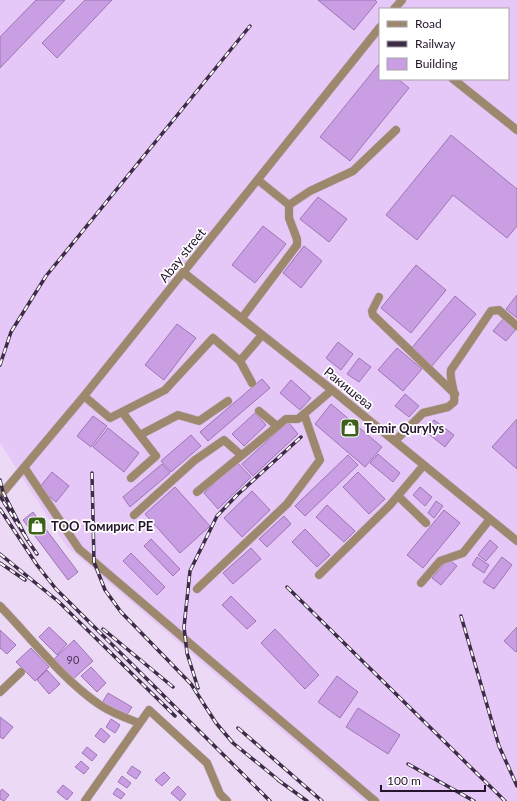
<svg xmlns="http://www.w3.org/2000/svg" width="517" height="801" font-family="Lato,sans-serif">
  <rect width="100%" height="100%" fill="#ebd9f6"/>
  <!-- built -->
  <path fill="#e5c8f7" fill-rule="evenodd" d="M0,0H517V801H364L67,547L0,443ZM380,9H508V79H380Z"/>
  <!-- building -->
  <path fill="#c99ee2" stroke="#9f75b6" d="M36,0H65L0,68V37Z
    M85,0H112L57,58L42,43Z
    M318,0H375L377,2L354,30Z
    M379,64L380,79H398L409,88L350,161L320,137Z
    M451,135L517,189V226L507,238L453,195L417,240L386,215Z
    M318,197L347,219L329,242L300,219Z
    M263,226L286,244L255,283L232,265Z
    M304,246L322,261L301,288L283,273Z
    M416,265L446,290L411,333L381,308Z
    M517,295V318L506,309Z
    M455,296L476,314L431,367L410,350Z
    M504,318L517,328L506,341L493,331Z
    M177,324L196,338L164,380L145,365Z
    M338,342L353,354L341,370L326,358Z
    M397,348L422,369L403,391L378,370Z
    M359,358L371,367L359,382L347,374Z
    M262,379L270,388L208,441L200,432Z
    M291,380L311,398L300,410L280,393Z
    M405,394L419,406L409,417L395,406Z
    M331,404L382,447L365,467L315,424Z
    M255,413L266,425L244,446L232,434Z
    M93,416L107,426L91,447L77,436Z
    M517,419V469L492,447Z
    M434,420L454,435L445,447L425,431Z
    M288,422L298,434L253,476L242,464Z
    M108,428L139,453L124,472L93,447Z
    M191,435L201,446L171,472L161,461Z
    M378,454L400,473L393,482L370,463Z
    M348,455L358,465L305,516L295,506Z
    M237,462L251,477L218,509L204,493Z
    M162,464L170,473L130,507L123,497Z
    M52,472L69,486L56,502L39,488Z
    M358,472L385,499L369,514L343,487Z
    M175,487L210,526L180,553L145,514Z
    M420,487L432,497L425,506L413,495Z
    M252,491L270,510L242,537L224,518Z
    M436,501L443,506L434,518L428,513Z
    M327,505L355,531L344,542L316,517Z
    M444,510L460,523L423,568L407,555Z
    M33,512L78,572L68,580L23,520Z
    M284,516L291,524L267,547L259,539Z
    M305,529L330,555L317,567L292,542Z
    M151,539L180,569L173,576L144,546Z
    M490,540L498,547L486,561L478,555Z
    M251,548L261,559L233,584L223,573Z
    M131,553L165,587L157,595L123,561Z
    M477,557L489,565L484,573L472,565Z
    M502,557L512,565L494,589L483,582Z
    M448,559L457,566L441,585L432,578Z
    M231,596L256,621L247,629L222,605Z
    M49,627L67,644L57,655L39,637Z
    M517,627V651L516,652L504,641Z
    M275,629L319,675L305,689L261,643Z
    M0,630L16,645L7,654L0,648Z
    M74,640L93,661L72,680L53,660Z
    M31,648L49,667L35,681L16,662Z
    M91,667L106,683L97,692L81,676Z
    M47,670L60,684L49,694L37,680Z
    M337,676L358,692L340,718L318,702Z
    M108,693L132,707L126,716L102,703Z
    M358,708L400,735L388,754L346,727Z
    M0,717L13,727L3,739L0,737Z
    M111,719L120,725L115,733L106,727Z
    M101,728L110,736L104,743L95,736Z
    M87,747L97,755L92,761L82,753Z
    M81,761L89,768L84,774L75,767Z
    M132,766L141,772L136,779L127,773Z
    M164,772L170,778L162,786L155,780Z
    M122,776L131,783L127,788L118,782Z
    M63,785L73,793L67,800L57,792Z
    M178,786L186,794L180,801L171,793Z
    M117,788L125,794L121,799L113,794Z
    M2,789L9,795L4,801L0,799V792Z"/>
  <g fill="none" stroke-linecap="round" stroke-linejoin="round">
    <!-- minor casing -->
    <g stroke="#c7b6d2" stroke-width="9">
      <path id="minor" d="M394,9L402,0
        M453,79L517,130
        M289,205L310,191L353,171L396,130
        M183,272L332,390L517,541
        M379,297L372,311L373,315L455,394
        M242,318L297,245V239L289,218V205L258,180
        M240,361L252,383
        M84,396L110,418L165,390L213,338L240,361L262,335
        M259,411L277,426
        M122,412L156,456L131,478
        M140,435L178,415L199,421L228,401
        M395,441L423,413L448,407L454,402C456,390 449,381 451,370L491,311L499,310L517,326
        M24,467L79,549L375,801
        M197,492L286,419H298L332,390
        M0,496L84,396L380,27
        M398,496L426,523
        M134,515L195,460L224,440L241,455
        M319,575L390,505L424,465
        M421,583L440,561L463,553L490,519
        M197,589L287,504L320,460L304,414
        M0,606C32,639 62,679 100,705C112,713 126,718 139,723
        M0,692L21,672
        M85,801L149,710L207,763L220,794L227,801"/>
    </g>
    <!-- minor -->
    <use href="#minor" stroke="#9e886d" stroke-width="8"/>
    <!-- rail casing -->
    <g stroke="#3d2c46" stroke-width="3.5">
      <path id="rail" d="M0,365L11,332L46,276L250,26
        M92,473L94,562L105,590L121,612L191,684L216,723L233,743L281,782
        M0,480L3,492L28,541L0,496
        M0,509L37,565L56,589L270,801
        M28,541L37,554
        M0,554L59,602L175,716
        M0,563L25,580
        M287,587L505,801
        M461,616L499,746L517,786
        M103,629L173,687
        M198,688L187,653L184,627L190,571L217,516L237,495L301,437
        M238,728L322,801
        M408,764L474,801
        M278,780L307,801"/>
    </g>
    <!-- rail -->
    <use href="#rail" stroke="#fff" stroke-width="2" stroke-dasharray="6" stroke-linecap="butt"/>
  </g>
  <!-- icons -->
  <defs>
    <g id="shop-square" transform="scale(1)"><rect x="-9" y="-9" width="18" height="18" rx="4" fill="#3d611a" stroke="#fff"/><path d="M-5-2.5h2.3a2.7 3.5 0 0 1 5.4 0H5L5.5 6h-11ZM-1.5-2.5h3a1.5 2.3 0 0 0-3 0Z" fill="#fff"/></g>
  </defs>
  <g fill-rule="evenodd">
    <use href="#shop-square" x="350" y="428"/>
    <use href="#shop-square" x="37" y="526"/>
  </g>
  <g text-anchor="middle" stroke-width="3.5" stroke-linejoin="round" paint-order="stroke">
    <!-- number labels -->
    <g font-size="11" fill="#4e365b">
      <text x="73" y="664">90</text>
    </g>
    <!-- street labels -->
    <g font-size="13" fill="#25142e" stroke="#fff">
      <text transform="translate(182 255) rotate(-51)" y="5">Abay street</text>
      <text transform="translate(349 388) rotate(39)" y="5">Ракишева</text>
    </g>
    <!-- poi labels -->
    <g font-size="13" font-weight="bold" fill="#25142e" stroke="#fff" text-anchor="start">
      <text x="364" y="433">Temir Qurylys</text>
      <text x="51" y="531">ТОО Томирис РЕ</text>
    </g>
  </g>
  <!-- legend -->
  <rect x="379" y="8" width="130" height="72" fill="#ffffff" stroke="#a8a1ab"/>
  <rect x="387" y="21" width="20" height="6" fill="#9e886d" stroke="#a8a1ab"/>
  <text x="415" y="28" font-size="12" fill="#25142e">Road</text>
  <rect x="387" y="41" width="20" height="6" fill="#3d2c46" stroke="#a8a1ab"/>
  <text x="415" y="48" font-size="12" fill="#25142e">Railway</text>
  <rect x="387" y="58" width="20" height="12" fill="#c99ee2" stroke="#a8a1ab"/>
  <text x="415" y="68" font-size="12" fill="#25142e">Building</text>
  <!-- scale -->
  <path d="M381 785v6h104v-6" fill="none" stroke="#25142e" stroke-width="2"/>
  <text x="387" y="785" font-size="12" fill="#25142e" stroke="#ffffff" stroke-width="3" paint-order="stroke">100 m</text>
</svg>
